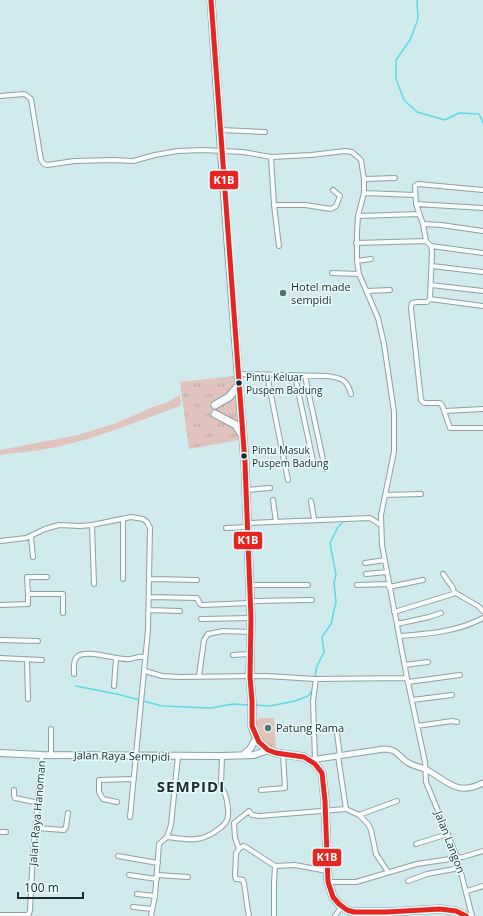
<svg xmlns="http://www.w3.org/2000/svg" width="483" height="916" font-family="'Open Sans',sans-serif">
  <defs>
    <pattern id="park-tufts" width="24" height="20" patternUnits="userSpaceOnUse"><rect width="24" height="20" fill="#dfc3bc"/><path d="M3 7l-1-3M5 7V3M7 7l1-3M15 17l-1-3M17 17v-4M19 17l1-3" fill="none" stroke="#bfa8a2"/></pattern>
  </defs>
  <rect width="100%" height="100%" fill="#d1eaed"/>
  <!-- grass -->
  <path fill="#dfc3bc" d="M180,395L181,402L180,406C140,420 101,437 61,446C41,451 20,452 0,455V450L78,435L114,424L153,407L166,403Z"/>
  <!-- park -->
  <path fill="url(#park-tufts)" d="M234,376L239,440L189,449L180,382Z
    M259,718H274L276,749C262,745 259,736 256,722Z"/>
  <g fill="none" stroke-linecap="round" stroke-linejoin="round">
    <!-- stream -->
    <path stroke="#5adbe5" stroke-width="1.5" d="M417,0L418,19L410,40L396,60V79L404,100L417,112L445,120L459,113L479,114L483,123
      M76,686L117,694L162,706L211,708L233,704L249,705
      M255,705L270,706L295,701L308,696L312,691L317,666L324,652L322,637L331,624L336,602L334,583L336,575L330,543L338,527L344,521"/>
    <!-- minor casing -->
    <g stroke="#8da1a3" stroke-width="6">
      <path id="minor" d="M0,96L24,94L26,95L31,99L41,160L44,164L47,165L74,161L113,160L133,161L155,155L178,151L203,150L243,152L271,157L311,155L345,151L352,152L361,160L364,179V193L358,216L357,232V261L359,274L378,318L384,344L394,412V452L381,515L382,545L407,678L425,762L426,782L457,857L472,916
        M220,130L265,132
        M271,157L274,205L279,246
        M364,179L395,178
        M483,190L418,184L415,186L416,204L423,224L426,241L431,246L432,252L430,299L483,306
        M364,193L415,195
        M416,204L483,208
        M274,205H305L331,209L336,206L340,196L333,190
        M358,216L419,214
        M423,224L441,225L483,231
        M356,243L426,241
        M431,246L483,253
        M357,261L371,259
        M432,266L483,272
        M332,273L359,274
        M431,285L483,291
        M367,291L390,290
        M430,299L427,302H417L412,303L411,308L421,400L424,403H440L442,405L450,428H483
        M238,374L327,376C341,378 347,379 351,394
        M267,375L288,480
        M295,376L314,466
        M305,376L325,469
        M445,411L483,409
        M246,490L270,488
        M385,495L421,494
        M273,500L276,522
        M311,501L314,519
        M123,519V579
        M248,523L370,518L381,525
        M92,525L94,584
        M226,528L248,527
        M31,537L33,557
        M0,541L26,538L45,529L59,525L80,526L92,525L131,517L143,519L147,522L150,528L148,630L130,817
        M365,563L385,560
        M366,574L387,572
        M150,579L197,580
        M249,585H308
        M357,585L389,584
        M389,587L423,580
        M454,592L478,606L483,611
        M28,594L27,577H47
        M150,597L197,598L200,604L202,605L250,603
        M250,601L312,600
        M0,605L28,604V594H63V613
        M149,610L180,611
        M394,612L453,594L454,593L453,588L443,574
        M201,619L251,618
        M397,624L429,617L441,613
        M399,636C427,634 457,632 483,618
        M0,640L38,641
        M233,655L250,654
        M0,658L42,660
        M27,659L28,699
        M405,665L428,662
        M145,671L162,676L180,677L266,676L315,679L407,678
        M74,674C74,669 73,662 76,658C84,647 117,661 130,659C137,658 138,656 145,657
        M199,676L204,640L208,634L223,631L251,632
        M408,682L460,675
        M114,686L116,658
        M412,700L452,695
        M417,726L452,721L457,722
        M337,733L340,756
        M51,755V729
        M338,756L346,809
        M315,759L313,701L316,679
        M14,790V796L15,798L39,803
        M261,790L285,788L283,754
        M117,802L103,799L99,792V780L134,779
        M346,809L359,815L368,824L371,830L376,854L388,872
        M359,815L397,801
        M36,828L64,830L66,827L68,813
        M0,832H6
        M167,837C189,840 202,843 220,828C227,823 229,818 228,809C227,802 227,794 222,789L221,786L222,756
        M416,844L448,834
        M239,849L235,838L234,823L249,811L252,815L259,816L346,809
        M239,849L243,846L246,847L275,866L295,865L327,871
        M239,849L236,853L235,876L236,879L243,880C245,884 247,909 249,916
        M118,856L158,863
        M129,875L157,879
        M157,875L188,877
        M408,881L427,874L460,868
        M328,882H356L417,864L463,857L483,851
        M467,891L483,886
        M137,894L155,896
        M133,907L152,909
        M0,915H26L29,914L30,910L33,853L42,755
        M151,916L155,896L159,844L167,837L171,825L178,756
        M274,916V882L275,866
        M335,916L342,906"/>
    </g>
    <!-- tertiary casing -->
    <g stroke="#8da1a3" stroke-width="7">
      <path id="tertiary" d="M311,760L384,749C397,749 397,755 407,762C413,766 420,767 427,770C449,782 457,796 483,783"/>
    </g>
    <!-- primary casing -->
    <g stroke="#8da1a3" stroke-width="8">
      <path id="primary" d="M0,753L42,755L222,756L254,755L268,750
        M243,755L250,749L257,737"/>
    </g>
    <!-- trunk casing -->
    <g stroke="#8da1a3" stroke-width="9">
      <path id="trunk" d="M211,0L227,230L245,463L251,618L250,677L252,701V726L254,732L259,742L268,750L276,753L304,757L315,764L322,773L325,801L328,882L333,897L339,904L347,910L354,912H387L440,909L456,911L466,916
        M215,405L229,397L239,385
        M215,414L236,425L242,435"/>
    </g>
    <!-- minor -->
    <use href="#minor" stroke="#f8fcfc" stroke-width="4"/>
    <!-- tertiary -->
    <use href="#tertiary" stroke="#f8fcfc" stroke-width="5"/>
    <!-- primary -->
    <use href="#primary" stroke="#f8fcfc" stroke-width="6"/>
    <!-- trunk -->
    <use href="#trunk" stroke="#f8fcfc" stroke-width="7"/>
    <!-- bus-1 casing -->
    <g stroke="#e9fbfd" stroke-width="8">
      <path id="bus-1" d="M211,0L245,463L251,618L250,677L252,701V726L259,742L268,750L276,753L304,757L315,764L322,773L325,801L328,882L333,897L339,904L347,910L354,912H387L440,909L456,911L466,916"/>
    </g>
    <!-- bus-1 -->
    <use href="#bus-1" stroke="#e52522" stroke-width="5"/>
  </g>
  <!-- markers -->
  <g fill="#596e70" stroke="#e9fbfd" stroke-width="1.5">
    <circle cx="283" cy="293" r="4"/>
    <circle cx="268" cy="728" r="4"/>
  </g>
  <g fill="#192c2d" stroke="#e9fbfd" stroke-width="1.5">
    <circle cx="239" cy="383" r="3.5"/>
    <circle cx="244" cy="456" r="3.5"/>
  </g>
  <g text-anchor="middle" stroke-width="3" stroke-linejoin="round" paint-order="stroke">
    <!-- bus labels -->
    <g font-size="10" fill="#192c2d" stroke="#e9fbfd" text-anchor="start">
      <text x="246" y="381">Pintu Keluar<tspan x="246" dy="13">Puspem Badung</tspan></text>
      <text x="252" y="454">Pintu Masuk<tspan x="252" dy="13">Puspem Badung</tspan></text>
    </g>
    <!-- poi labels -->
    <g font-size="11" fill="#192c2d" stroke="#e9fbfd" text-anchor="start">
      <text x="291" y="291">Hotel made<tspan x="291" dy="13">sempidi</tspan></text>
      <text x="276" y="732">Patung Rama</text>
    </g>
    <!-- street labels -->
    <g font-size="11" fill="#192c2d" stroke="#e9fbfd">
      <text transform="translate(122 756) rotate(1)" y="4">Jalan Raya Sempidi</text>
      <text transform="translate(37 813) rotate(-85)" y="4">Jalan Raya Hanoman</text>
      <text transform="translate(450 842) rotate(69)" y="4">Jalan Langon</text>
    </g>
    <!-- district labels -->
    <g font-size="15" font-weight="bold" letter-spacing="1" fill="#192c2d" stroke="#e9fbfd">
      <text x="191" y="792">SEMPIDI</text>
    </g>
  </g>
  <g stroke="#e9fbfd" stroke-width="1.5">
    <rect x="209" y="170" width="30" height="20" rx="4" fill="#e52522"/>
    <rect x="233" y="531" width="30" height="19" rx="4" fill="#e52522"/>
    <rect x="312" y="848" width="30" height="19" rx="4" fill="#e52522"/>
  </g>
  <g font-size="11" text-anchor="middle" font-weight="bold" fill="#fff">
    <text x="224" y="184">K1B</text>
    <text x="248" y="544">K1B</text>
    <text x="327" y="861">K1B</text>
  </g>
  <!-- scale -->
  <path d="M18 892v6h65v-6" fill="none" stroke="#192c2d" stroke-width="2"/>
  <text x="24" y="892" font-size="12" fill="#192c2d" stroke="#e9fbfd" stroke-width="3" paint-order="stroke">100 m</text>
</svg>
